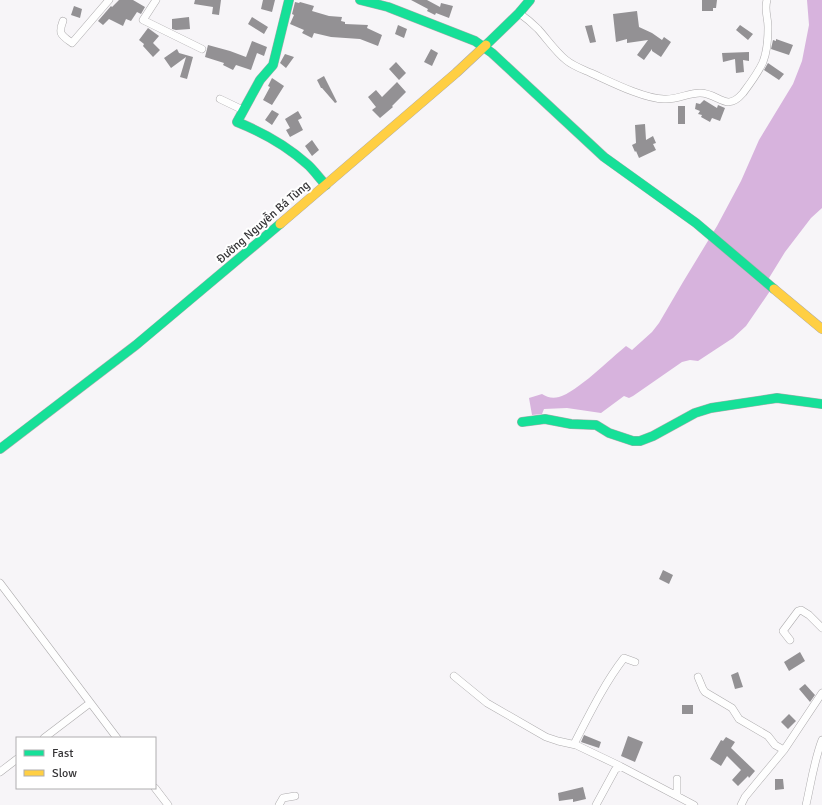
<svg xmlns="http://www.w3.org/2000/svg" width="822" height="805" font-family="Signika,sans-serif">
  <rect width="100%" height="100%" fill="#f7f5f8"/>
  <!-- water -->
  <path fill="#d7b3dd" d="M807,0H822V208L811,218L785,252L769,278L770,291L746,326L733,338L698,361L690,360L682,362L633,396L629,398L624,396L601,413L567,408L544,409L542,414L532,415L529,398L542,394C547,397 552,399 559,397C577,392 610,359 626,346L632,350L652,332L659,323L683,282L717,226L741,181L759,140L793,84L802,61L809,25Z"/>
  <!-- building -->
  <path fill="#939194" d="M119,0H133L145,7L141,14L137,12L131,21L126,19L123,26L109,19L103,25L98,21L111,6L112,7Z
    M195,0H221L219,15L212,14L213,7L194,4Z
    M263,0H275L272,12L261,9Z
    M411,0H427L440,7L441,3L453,6L449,18L436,13L435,15L427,11L428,9Z
    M702,0H717L716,8H713V11H702Z
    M295,2L299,3L300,2L314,6L312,11L329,16L342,17L341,21L345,22V24L368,25L367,28L382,35L378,46L360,39L331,37L314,33L312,38L302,33L304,30L290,24L294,15L292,14Z
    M74,6L82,9L80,18L71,15Z
    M637,11L639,27L652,33L662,40L664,37L671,42L661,57L652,51V49L644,60L637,55L648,40L627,43V39L616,42L613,14Z
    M189,17L190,29L176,30L172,29V19Z
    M252,17L268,27L264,34L248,24Z
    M398,25L407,29L404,38L395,34Z
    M592,25L596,42L590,43L585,26Z
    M740,25L753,34L748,40L736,30Z
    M148,28L159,36L153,43L160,50L153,57L143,46L144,44L139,40Z
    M776,39L793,45L789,55L771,49L773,40L776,41Z
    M252,41L267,47L264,56L257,53L251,70L236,65L233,70L223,65L224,63L205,57L208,45L230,51L246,57Z
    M177,49L179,53L193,57L187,79L180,77L186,57L171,68L164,58Z
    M431,49L438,53L432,66L424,62Z
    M749,52V61L743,60L744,72L736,73L735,59L723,62L722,53Z
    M285,54L294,57L286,68L280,63Z
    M396,62L406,73L399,80L389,69Z
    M768,63L784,74L779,80L764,70Z
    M324,76L337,102L335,103L322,88H321L317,80Z
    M272,78L284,86L272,105L263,100L270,87L268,86Z
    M397,82L406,92L392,106L393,107L380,118L372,110L376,107L368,97L376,90L382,97Z
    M704,100L717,108L718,105L725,108L720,121L712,118L710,122L701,117L702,115L698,114L700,111L695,109L696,103L700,104Z
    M678,106H685V124H678Z
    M272,110L279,114L272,125L265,120Z
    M298,111L302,118L298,120L303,130L290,137L286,130L290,128L285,119Z
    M645,124L646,140L653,136L656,143L653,144L656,150L639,158L636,151L635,152L632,145L636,143L635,125Z
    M312,140L319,150L312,156L305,146Z
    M663,570L673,575L669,584L659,579Z
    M800,652L805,661L789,671L784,662Z
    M738,672L743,687L735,689L731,675Z
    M805,684L815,695L810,702L799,689Z
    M682,705H693V714H682Z
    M789,714L796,721L788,729L781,722Z
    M584,735L601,742L599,748L581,742Z
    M628,736L643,742L635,762L621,756Z
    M726,737L735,742L731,748L755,771L749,778L748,776L738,786L732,780L741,770L727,756L721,766L710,759L721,740L723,741Z
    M775,779H783L784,789L775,790Z
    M583,787L586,799L573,802V799L559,801L558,793Z"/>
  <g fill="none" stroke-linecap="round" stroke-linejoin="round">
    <!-- street casing -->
    <g stroke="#adabad" stroke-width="8">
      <path id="street" d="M156,0L143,20L202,49
        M519,13C526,18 532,23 538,29C547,39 556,52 566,60C573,66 582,69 591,73C609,81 644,99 664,99C677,100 688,93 700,93C719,93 726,113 743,93C749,85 759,71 763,62C767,52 768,38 768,27C768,17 764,10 767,0
        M63,21C58,34 61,35 72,43L109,0
        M220,99L243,110
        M0,583L117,738
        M790,640L783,631L798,611L801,610L809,615L822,628
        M454,676L487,703L546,737L558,741L576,745L620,766
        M698,677L703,689L705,692L732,708L739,719L768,736L775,745L784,750
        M44,738L90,703
        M574,744C589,715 604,684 624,658L635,662
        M0,772L17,759
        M677,779V796L694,805
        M155,788L168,805
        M279,805L283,798L295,796
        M596,805L615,770L620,766L677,796
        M741,805L745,797L784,750L822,693
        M806,805C811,783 814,761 822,740"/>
    </g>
    <!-- fast casing -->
    <g stroke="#adabad" stroke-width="10">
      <path id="fast" d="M289,0L273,65L260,80L237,122C262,132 287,146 307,164C314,170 319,178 326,185
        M360,0L388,7L475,41L492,53L604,157L696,223L774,289
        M486,45L519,13L530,0
        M522,422L545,419L571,424L596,425L609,433L633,441H640L653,436L695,413L711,408L777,398L822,404
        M0,449L136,345L280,224"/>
    </g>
    <!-- slow casing -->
    <g stroke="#adabad" stroke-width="10">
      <path id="slow" d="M280,224L456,73L486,45
        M774,289L822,329"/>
    </g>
    <!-- street -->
    <use href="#street" stroke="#fefefe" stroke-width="7"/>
    <!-- fast -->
    <use href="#fast" stroke="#16e098" stroke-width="9"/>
    <!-- slow -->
    <use href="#slow" stroke="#ffcf43" stroke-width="9"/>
  </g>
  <g text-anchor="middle" stroke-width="4" stroke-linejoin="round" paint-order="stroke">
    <!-- street labels -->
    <g font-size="12" fill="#363537" stroke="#fff">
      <text transform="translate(263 222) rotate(-41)" y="4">Đường Nguyễn Bá Tùng</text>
    </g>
  </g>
  <!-- legend -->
  <rect x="16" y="737" width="140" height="52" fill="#ffffff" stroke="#afaeaf"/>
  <rect x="24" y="750" width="20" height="6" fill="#16e098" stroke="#afaeaf"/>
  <text x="52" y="757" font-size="12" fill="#363537">Fast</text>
  <rect x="24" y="770" width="20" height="6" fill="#ffcf43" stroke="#afaeaf"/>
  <text x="52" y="777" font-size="12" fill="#363537">Slow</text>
</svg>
